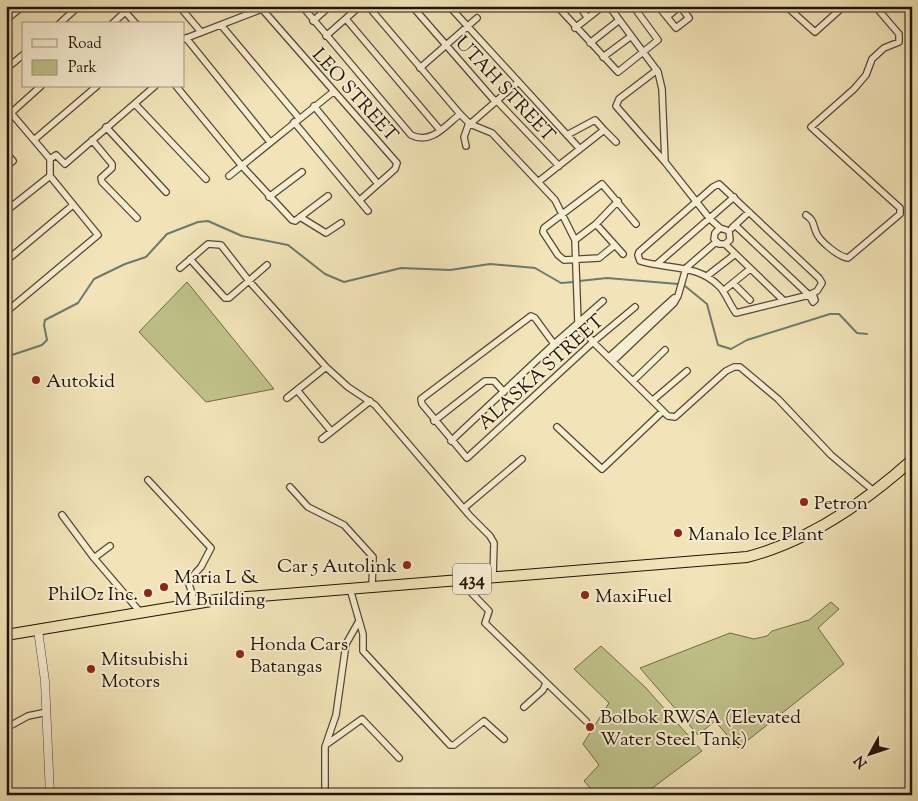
<svg xmlns="http://www.w3.org/2000/svg" width="918" height="801" font-family="'Sorts Mill Goudy',serif">
  <rect width="100%" height="100%" fill="#f2e4b8"/>
  <filter id="stains"><feTurbulence type="fractalNoise" baseFrequency=".004" numOctaves="4"/><feColorMatrix values="0 0 0 0 .2 0 0 0 0 .09 0 0 0 0 .02 0 0 0 .5 -.17"/></filter>
  <radialGradient id="worn" r=".72"><stop offset=".6" stop-color="#630" stop-opacity="0"/><stop offset="1" stop-color="#630" stop-opacity=".3"/></radialGradient>
  <!-- green -->
  <path fill="#c0c28a" stroke="#706a48" d="M187,282L274,389L206,402L139,332Z
    M831,602L839,609L818,628L844,664L738,748L715,721L698,735L640,668L730,633L754,639L767,636L772,631L809,620Z
    M601,646L646,688L702,751L643,795H596L584,781L599,765L583,744L609,703L574,669Z"/>
  <g fill="none" stroke-linecap="round" stroke-linejoin="round">
    <!-- stream -->
    <path stroke="#6b7a6e" stroke-width="2" d="M579,281L607,278L678,284
      M685,286L707,304L718,345L731,349L747,340L830,314H839L857,333L867,334
      M6,357L42,345L47,340L44,325L45,320L78,303L94,279L125,264L146,257L167,234L198,222L208,221L242,236L288,245L325,274L344,282L401,268L450,270L490,264L535,268L561,283L574,282"/>
    <!-- minor casing -->
    <g stroke="#554732" stroke-width="8">
      <path id="minor" d="M120,6L136,24
        M179,6L201,32
        M302,6L411,135C431,145 445,126 460,114
        M368,6L460,114L470,124L492,133L555,200L575,240L578,323L593,342L668,416L675,417L726,371L734,367H740L778,399L831,455L875,492
        M412,6L493,99L499,103L559,166
        M449,6L579,148
        M557,6L618,72L658,40L633,6
        M579,6L587,17
        M609,6L658,72L662,89L665,162L710,219L720,228L729,231L730,240L725,244H719L714,239L715,233L720,228
        M658,6L676,28L689,18L680,6
        M786,6L815,32L844,6
        M667,17L680,6
        M346,19L440,130
        M6,20L23,6
        M313,21L330,6
        M59,24L79,6
        M112,24L125,12
        M221,25L299,118
        M575,28L603,6
        M326,36L360,6
        M186,38L270,142
        M184,39L262,9L397,163L395,169L360,200
        M590,43L618,21
        M603,57L630,37
        M420,68L477,18
        M6,69L24,54
        M657,70L619,99L616,106L665,162
        M176,86L242,166L292,220L295,221L328,196
        M135,104L206,179
        M314,106L378,184
        M6,107L50,159V176L98,235L6,312
        M11,113L41,86
        M294,122L368,211
        M470,124L517,83
        M106,127L166,192
        M604,130L616,142
        M35,139L97,86
        M92,140L112,164V168L101,178L102,182L137,218
        M466,146L464,137L469,123
        M6,153L13,161L6,167
        M50,159L56,155L65,164L155,86
        M229,176L333,92
        M538,182L604,130L595,120L567,135
        M719,184L819,278L822,283L817,291L809,295L736,313C730,305 726,294 720,287C697,263 668,270 640,261L638,255L639,252L713,187Z
        M269,197L302,172
        M6,211L50,176
        M806,215C814,220 813,225 816,232C819,241 839,257 848,258L900,214V208L890,199L811,127L854,89L866,75L872,59L884,48L899,42V34L875,6
        M300,217L326,233L341,223
        M596,224L623,254
        M735,225L809,295L813,302L815,300L813,294
        M732,228L749,212
        M575,240L596,224L618,201
        M725,244L784,301
        M615,245L599,258L564,260L558,255L543,232L544,228L602,184L636,224
        M190,259L225,298H229L267,265
        M6,261L73,205
        M657,264L734,197
        M180,268L208,244L221,245L249,281L326,367L348,387L375,405L470,516L490,536L494,543L493,577
        M707,276L734,255
        M733,283L750,300
        M723,291L750,269
        M554,344L535,318L531,316L421,399L422,404L467,458L593,342L635,307
        M609,357L674,298
        M613,361L674,303L678,296L686,268L716,242
        M634,380L665,350
        M297,390L331,431
        M287,398L326,367
        M653,400L687,371
        M434,421L485,381H494L504,392
        M557,427L602,469L663,411
        M322,439L370,401
        M451,441L554,344L603,301
        M148,480L211,548L201,567L188,581L195,603
        M290,487L308,507L344,525L373,557L372,587
        M464,508L522,459
        M62,515L94,558L141,613
        M94,558L110,546
        M459,580L489,611L485,623L586,721
        M350,589L363,634V651L450,745H454L484,721L504,739
        M524,707L543,690L546,683
        M6,728L28,716L47,712
        M327,744L362,719L399,758
        M325,795V747L336,715L346,644L359,621"/>
    </g>
    <!-- tertiary casing -->
    <g stroke="#554732" stroke-width="9">
      <path id="tertiary" d="M38,630L45,681L50,795"/>
    </g>
    <!-- trunk casing -->
    <g stroke="#211306" stroke-width="12">
      <path id="trunk" d="M6,635L223,599L747,557C810,541 865,502 912,460"/>
    </g>
    <!-- minor -->
    <use href="#minor" stroke="#f7edd1" stroke-width="5.5"/>
    <!-- tertiary -->
    <use href="#tertiary" stroke="#f7edd1" stroke-width="8"/>
    <!-- trunk -->
    <use href="#trunk" stroke="#f2e4b8" stroke-width="10"/>
  </g>
  <!-- markers -->
  <g fill="#8f2418" stroke="#f7edd1" stroke-width="2">
    <circle cx="36" cy="380" r="5"/>
    <circle cx="804" cy="502" r="5"/>
    <circle cx="678" cy="533" r="5"/>
    <circle cx="407" cy="565" r="5"/>
    <circle cx="164" cy="587" r="5"/>
    <circle cx="148" cy="593" r="5"/>
    <circle cx="585" cy="595" r="5"/>
    <circle cx="240" cy="654" r="5"/>
    <circle cx="91" cy="669" r="5"/>
    <circle cx="590" cy="727" r="5"/>
  </g>
  <g text-anchor="middle" stroke-width="4" stroke-linejoin="round" paint-order="stroke">
    <!-- shield labels -->
    <rect fill="#f7edd1" stroke="#615443" stroke-width="1" x="453" y="563.5" width="38" height="31" rx="4"/>
    <g font-size="18" font-weight="bold" fill="#211306">
      <text x="472" y="585">434</text>
    </g>
    <!-- street labels -->
    <g font-size="19" fill="#211306" stroke="#f7edd1">
      <text transform="translate(506 88) rotate(47)" y="7">UTAH STREET</text>
      <text transform="translate(356 94) rotate(48)" y="7">LEO STREET</text>
      <text transform="translate(540 371) rotate(-42)" y="7">ALASKA STREET</text>
    </g>
    <!-- poi labels -->
    <g font-size="19" fill="#211306" stroke="#f7edd1" text-anchor="start">
      <text x="46" y="387">Autokid</text>
      <text x="814" y="509">Petron</text>
      <text x="688" y="540">Manalo Ice Plant</text>
      <text x="397" y="572" text-anchor="end">Car 5 Autolink</text>
      <text x="174" y="583">Maria L &amp;<tspan x="174" dy="22">M Building</tspan></text>
      <text x="138" y="600" text-anchor="end">PhilOz Inc.</text>
      <text x="595" y="602">MaxiFuel</text>
      <text x="250" y="650">Honda Cars<tspan x="250" dy="22">Batangas</tspan></text>
      <text x="101" y="665">Mitsubishi<tspan x="101" dy="22">Motors</tspan></text>
      <text x="600" y="723">Bolbok RWSA (Elevated<tspan x="600" dy="22">Water Steel Tank)</tspan></text>
    </g>
  </g>
  <!-- margin -->
  <rect width="918" height="801" fill="none" stroke="#f2e4b8" stroke-width="25"/>
  <rect x="8" y="8" width="903" height="786" fill="none" stroke="#211306" stroke-width="2.5"/>
  <rect x="12" y="12" width="893" height="776" fill="none" stroke="#211306"/>
  <!-- legend -->
  <rect x="22" y="22" width="162" height="65" fill="#f7edd1" stroke="#a19680"/>
  <rect x="32" y="39" width="25" height="8" fill="#f7edd1" stroke="#a19680"/>
  <text x="68" y="48" font-size="15" fill="#211306">Road</text>
  <rect x="32" y="60" width="25" height="15" fill="#c0c28a" stroke="#a19680"/>
  <text x="68" y="72" font-size="15" fill="#211306">Park</text>
  <!-- north arrow -->
  <g transform="translate(870 754) rotate(230)" stroke="#f7edd1" stroke-width="4" paint-order="stroke">
  <path d="M0-4L9 19L0 12L-9 19Z" fill="#211306"/>
  <text y="-8" font-size="14" font-weight="bold" text-anchor="middle" fill="#211306">N</text>
  </g>
  <rect width="100%" height="100%" filter="url(#stains)"/>
  <rect width="100%" height="100%" fill="url(#worn)"/>
</svg>
